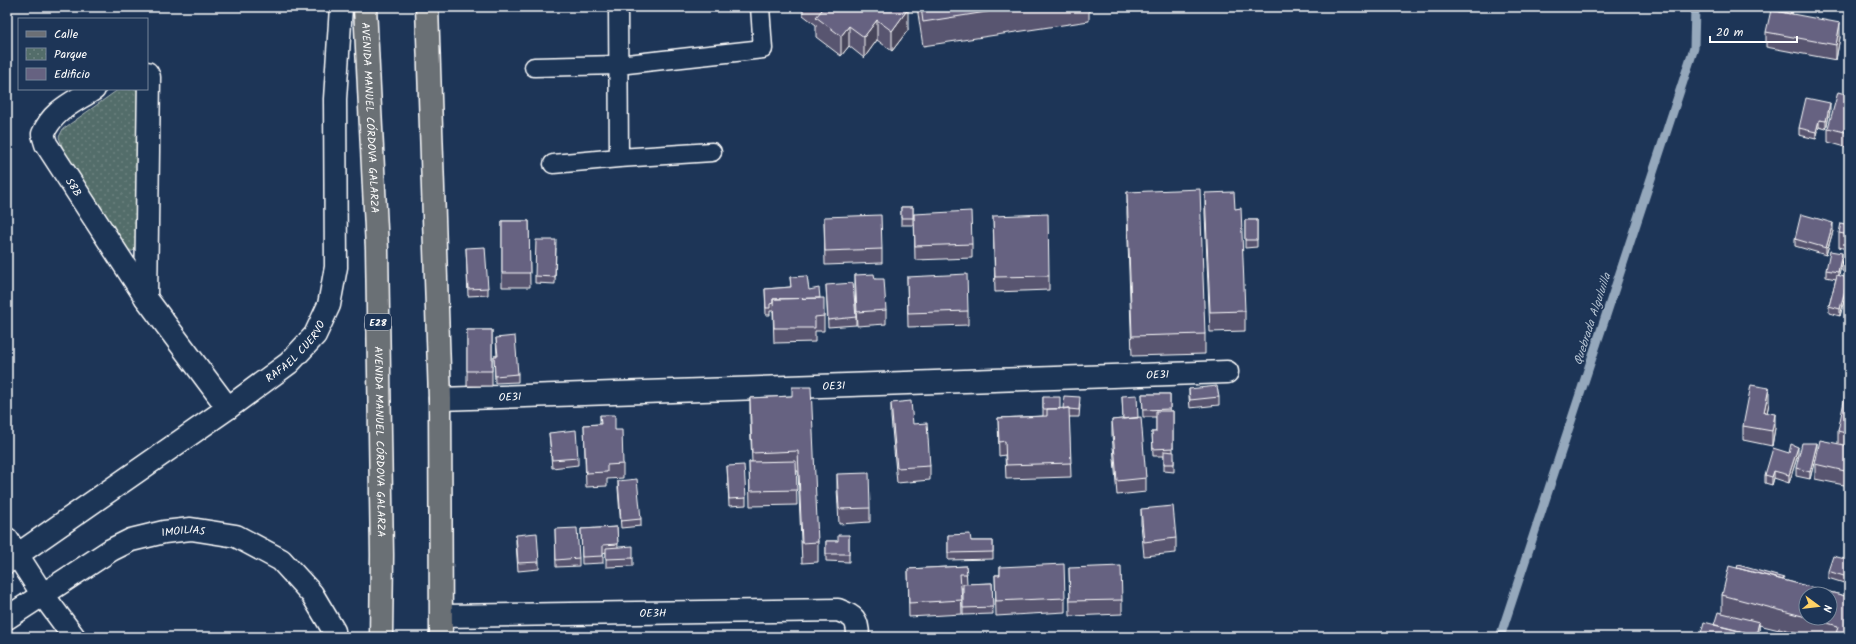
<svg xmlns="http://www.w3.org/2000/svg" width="1856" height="644" font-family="Kalam,sans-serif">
  <defs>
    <pattern id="park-dots" width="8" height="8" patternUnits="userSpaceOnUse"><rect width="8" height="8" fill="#536d6a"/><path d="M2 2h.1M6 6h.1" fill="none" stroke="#6d8380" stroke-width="1.8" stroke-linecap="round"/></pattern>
  </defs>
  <rect width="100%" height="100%" fill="#1d3557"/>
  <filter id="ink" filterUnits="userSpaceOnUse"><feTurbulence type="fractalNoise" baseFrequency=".025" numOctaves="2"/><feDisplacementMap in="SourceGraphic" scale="8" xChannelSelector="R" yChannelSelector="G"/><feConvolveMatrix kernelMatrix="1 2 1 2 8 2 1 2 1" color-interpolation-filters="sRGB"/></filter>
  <g filter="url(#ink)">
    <!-- park -->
    <path fill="url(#park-dots)" stroke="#a9b6b4" d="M119,89H137L138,94L136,248L133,251H129L63,149L59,137L63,129Z"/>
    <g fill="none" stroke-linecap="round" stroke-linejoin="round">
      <!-- stream -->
      <path stroke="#95a8bc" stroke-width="9" d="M1500,637L1694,48L1695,7"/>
      <!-- lane casing -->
      <g stroke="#fff" stroke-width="21">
        <path id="lane" d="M618,7L619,158L712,152
          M534,67L618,65L763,49L760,7
          M553,164L619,158"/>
      </g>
      <!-- street casing -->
      <g stroke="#fff" stroke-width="25">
        <g id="street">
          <path id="s1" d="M94,89C73,103 53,110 43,134L46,144L146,298L228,408"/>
          <path d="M146,298L149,77L147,73"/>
          <path id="s2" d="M440,399L1227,372"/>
          <path d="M7,539L43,595L74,637"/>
          <path id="s3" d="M7,562L228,408L289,363L315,335L329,305L336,267L335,99L341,7"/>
          <path id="s4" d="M442,616L838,610C854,616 858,619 858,637"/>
          <path id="s5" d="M7,618L111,550L131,540L164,532L191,529L236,536L281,560L312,594L334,631L335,637"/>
        </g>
      </g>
      <!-- primary casing -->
      <g stroke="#fff" stroke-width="25">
        <g id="primary">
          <path id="s6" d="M365,7L377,249L382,555L381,637"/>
          <path d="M427,7L440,399L441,637"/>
        </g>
      </g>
      <!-- lane -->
      <use href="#lane" stroke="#1d3557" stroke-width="18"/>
      <!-- street -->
      <use href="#street" stroke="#1d3557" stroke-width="22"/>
      <!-- primary -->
      <use href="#primary" stroke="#6b6f75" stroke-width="22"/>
    </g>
    <!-- wall -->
    <path fill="#58546f" stroke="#fff" fill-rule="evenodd" d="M803,7H905L908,30L892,51L877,40L864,58L849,46L841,56L816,37V25L803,15Z
      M917,7H1089V21L923,46Z
      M1793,7L1792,14L1840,37L1836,60L1766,47V32Z
      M1849,95V148L1828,142V128Z
      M1830,111L1826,129L1819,127L1816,139L1799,135V128Z
      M1127,192L1205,334V354L1132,356L1127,213Z
      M1205,193L1245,311V331L1210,332L1205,213Z
      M901,207H913V225H901Z
      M914,214L972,244V258L915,260Z
      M993,216L1049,276V290L995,292Z
      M824,217L882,249V263L825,265Z
      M1245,220H1257V247L1245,248Z
      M502,221H529L530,287H502Z
      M1849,223V273L1842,271V264L1846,249L1839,247V233L1848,225Z
      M1833,231L1826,255L1795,246V239Z
      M466,248L488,288V295L468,296Z
      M556,248L555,284L535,283V276Z
      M1842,260L1839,276L1848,286L1840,316L1829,313V306L1836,279L1826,277V270Z
      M855,275L875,279L886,310V324L857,326L855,289Z
      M790,277L820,298L824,316V331H815V342L774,343L773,311H770V315H766L765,289L791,287Z
      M907,277L968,311V325L908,327Z
      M826,285L856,317V325L828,327Z
      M1849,289V314L1846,313V306Z
      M467,330H492V386H467Z
      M496,338L518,374V382L495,383L494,356H497Z
      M1189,389L1219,397V405L1190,408L1189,397Z
      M1849,392V486L1815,479V464L1838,443V431Z
      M1142,394H1170V411H1173V452L1174,460V472L1164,471V456H1153L1152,432H1156V417H1143Z
      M792,396L818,542V562L802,563L798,471H796L797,505L750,506L749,462H752L750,418V398Z
      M1122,396L1138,418L1146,478V492L1117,495L1112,434V420L1123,419Z
      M1043,397L1060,409L1080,405L1079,417H1069L1071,477L1006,479L1005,455L999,456L998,418L1043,416Z
      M891,403L913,424L930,466V480L897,483L891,417Z
      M1769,403L1767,413L1775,428L1772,446L1743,440V426Z
      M600,415L615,430L623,464V478L607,479V486L586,487L584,425L600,424Z
      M549,433L578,458V465L552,468Z
      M1817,451L1810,479L1796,476V468Z
      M1789,453L1798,454L1789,483L1774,478L1772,485L1765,483V475Z
      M727,466L746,498V505L729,506Z
      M837,474L870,508V522L839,524L837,488Z
      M618,481L641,519V526L621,528L618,488Z
      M1141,509L1176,538V553L1144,556L1141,524Z
      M617,527L618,547L633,558V566L606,567V552L603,553V563L582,564L581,529Z
      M555,529L579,558V566L556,567Z
      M516,535L539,562V569L518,571L516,543Z
      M849,535V562L826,561V541H838Z
      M948,535L971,541H993V559L948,560Z
      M1849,560L1847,584L1828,578V571Z
      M966,566L967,584L992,583L993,614L963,615V588H961L962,614L909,617L908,569Z
      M1000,567L1065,598V612L996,616L995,575H1000Z
      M1069,568L1122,600V614L1070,616Z
      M1737,568L1849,597V637H1777L1779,630L1759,625V630L1757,635L1714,625L1722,613V595ZM1806,594L1830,618H1806Z"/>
    <!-- shaded-wall -->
    <path fill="#47455a" stroke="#fff" d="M1792,7H1793L1790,24V17Z
      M908,9V30L892,51V31Z
      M877,20V40L864,58V37Z
      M1840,23V37L1836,60V45Z
      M849,26V46L841,56V36Z
      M1830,103V111L1826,129V121Z
      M1819,120V127L1816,139V132Z
      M1833,223V231L1826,255V248Z
      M1842,253V260L1838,280V272Z
      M1848,278V286L1840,316V309Z
      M1769,388V403L1764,427V412Z
      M1775,414V428L1772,446V431Z
      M1817,443V451L1810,479V472Z
      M1798,447V454L1789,483V475Z
      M1774,471V478L1772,485V477Z
      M1849,570V577L1847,584V577Z
      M1759,622V630L1757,637H1755Z"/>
    <!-- building -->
    <path fill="#666281" stroke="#fff" d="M819,7H905L908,9L892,31L877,20L864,37L849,26L841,36L816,17L822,10Z
      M921,7H1018L923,22Z
      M1772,7H1792L1790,14L1771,10Z
      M1771,10L1840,23L1836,45L1766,32Z
      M1838,92L1849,95V133L1828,128Z
      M1806,98L1830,103L1826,121L1819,120L1816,132L1799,128Z
      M1200,189L1205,334L1132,336L1127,192Z
      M1234,192L1235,209L1241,208L1245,311L1210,312L1205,193Z
      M901,207H913V218H901Z
      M971,211L972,244L915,246L914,214Z
      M1048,214L1049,276L995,277L993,216Z
      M1801,214L1833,223L1826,248L1795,239Z
      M881,215L882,249L825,251L824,217Z
      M1245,220H1257V240H1245Z
      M502,221H529L530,273H502Z
      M1841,223L1848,225L1849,223V235L1839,233Z
      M536,240H556L555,277L535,276Z
      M1847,244L1849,245V265L1842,264Z
      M485,247L488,288L468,289L466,248Z
      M1830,251L1842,253L1838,272L1826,270Z
      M874,274L875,279H884L886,310L857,312L855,275Z
      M967,274L968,311L908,313L907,277Z
      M1837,275L1848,278L1840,309L1829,306Z
      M807,276L809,290L819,288L820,298L773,299V303L770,304V308H766L765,289L791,287L790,277Z
      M853,283L856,317L828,320L826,285Z
      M1849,289V307L1846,306Z
      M824,298V316L815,317V328H774L773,299Z
      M467,330H492V371H467Z
      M515,336L518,374L495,376L494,356H498L496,338Z
      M1751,385L1769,388L1764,412L1775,414L1772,431L1743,426Z
      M1217,386L1219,397L1190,400L1189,389Z
      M792,387H811L818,542L802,543L798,451L752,453L750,398L792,396Z
      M1846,391L1849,392V434L1838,431Z
      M1142,394H1170V409L1143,410Z
      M1137,395L1138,418L1123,419L1122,396Z
      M1064,396L1080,397L1079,410L1069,409V408L1063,409Z
      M1043,397H1060V409H1043Z
      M911,401L913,424L927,423L930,466L897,468L891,403Z
      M1069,408L1071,463L1006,465L1005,441L999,442L998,418L1047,416V409Z
      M1156,411H1173V448L1153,449L1152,432H1156Z
      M600,415H615V430H622L623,464L607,465V472L586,473L584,425L601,424Z
      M1141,417L1146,478L1117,481L1112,420Z
      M576,430L578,458L552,460L549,433Z
      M1820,440L1849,446V472L1815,464Z
      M1802,443H1817L1810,472L1796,468Z
      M1791,444L1798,447L1789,475L1774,471L1772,477L1765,475L1773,448L1789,453Z
      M1164,451L1174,452V464H1164Z
      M796,461L797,490L750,491L749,462Z
      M744,465L746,498L729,499L727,466Z
      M869,473L870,508L839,509L837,474Z
      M637,479L641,519L621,521L618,481Z
      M1173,506L1176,538L1144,542L1141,509Z
      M617,527L618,544L603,545V556L582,557L581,529Z
      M577,528L579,558L556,560L555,529Z
      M537,533L539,562L518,563L516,535Z
      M970,534L971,541H993V552L948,553V535Z
      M838,535H849V554H826V541H838Z
      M633,546V558L606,559V548Z
      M1833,556L1849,560V570L1847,577L1828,571Z
      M1064,564L1065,598L996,601L995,575H1000V567Z
      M1738,565L1784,578L1783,580L1737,568Z
      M966,566L967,574H960L962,600L909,603L908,569Z
      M1121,566L1122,600L1070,601L1069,568Z
      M1729,566L1849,597V637L1836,634L1838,626L1809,618H1830V594H1806V617L1722,595Z
      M992,583L993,607L963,608V584Z
      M1718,612L1759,622L1756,635L1714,625Z
      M1704,622L1764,637H1700Z
      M1779,628L1814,637H1777Z"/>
  </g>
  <g text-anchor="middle" stroke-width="3" stroke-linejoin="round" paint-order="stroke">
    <!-- shield labels -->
    <rect fill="#1d3557" stroke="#bbc2cd" stroke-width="1" x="365" y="314" width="26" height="16" rx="3"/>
    <g font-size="10" font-weight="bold" fill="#fff">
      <text x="378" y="326">E28</text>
    </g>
    <!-- street labels -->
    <g font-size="11" fill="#fff" stroke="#1d3557">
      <text dy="4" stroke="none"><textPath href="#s6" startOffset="111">AVENIDA MANUEL CÓRDOVA GALARZA</textPath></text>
      <text dy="4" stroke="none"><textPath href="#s1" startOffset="131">S8B</textPath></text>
      <text dy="4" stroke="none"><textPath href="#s3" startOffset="358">RAFAEL CUERVO</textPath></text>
      <text dy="4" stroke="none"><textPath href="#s2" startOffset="718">OE3I</textPath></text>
      <text dy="4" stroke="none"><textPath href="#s2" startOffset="394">OE3I</textPath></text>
      <text dy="4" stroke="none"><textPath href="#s2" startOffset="70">OE3I</textPath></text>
      <text dy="4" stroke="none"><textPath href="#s6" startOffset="435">AVENIDA MANUEL CÓRDOVA GALARZA</textPath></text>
      <text dy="4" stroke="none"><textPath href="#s5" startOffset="200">IMOILIAS</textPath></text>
      <text dy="4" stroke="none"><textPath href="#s4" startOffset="211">OE3H</textPath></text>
    </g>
    <!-- water labels -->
    <g font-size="12" font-style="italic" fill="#b0becd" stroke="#1d3557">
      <text transform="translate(1592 319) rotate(-72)" y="4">Quebrada Alguluilla</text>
    </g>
  </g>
  <!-- margin -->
  <rect width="1856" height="644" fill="none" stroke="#1d3557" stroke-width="24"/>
  <rect x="12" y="12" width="1832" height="620" fill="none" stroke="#fff" stroke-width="1.5" filter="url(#ink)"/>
  <!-- legend -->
  <rect x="18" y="18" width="130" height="72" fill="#1d3557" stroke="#77869a"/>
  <rect x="26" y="31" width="20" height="6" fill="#6b6f75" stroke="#77869a"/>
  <text x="54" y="38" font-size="12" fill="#ffffff">Calle</text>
  <rect x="26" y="48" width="20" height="12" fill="url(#park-dots)" stroke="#77869a"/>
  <text x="54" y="58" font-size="12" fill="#ffffff">Parque</text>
  <rect x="26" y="68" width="20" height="12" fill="#666281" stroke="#77869a"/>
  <text x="54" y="78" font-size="12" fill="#ffffff">Edificio</text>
  <!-- north arrow -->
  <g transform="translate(1818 606) rotate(105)"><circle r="19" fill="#1d3557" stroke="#77869a"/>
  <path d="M0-3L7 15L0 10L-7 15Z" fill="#ffd166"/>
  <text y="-6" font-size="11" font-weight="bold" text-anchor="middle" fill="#ffffff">N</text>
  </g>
  <!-- scale -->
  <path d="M1710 36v6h87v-6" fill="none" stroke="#ffffff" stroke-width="2"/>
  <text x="1716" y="36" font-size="12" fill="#ffffff" stroke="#1d3557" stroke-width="3" paint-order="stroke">20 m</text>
</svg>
